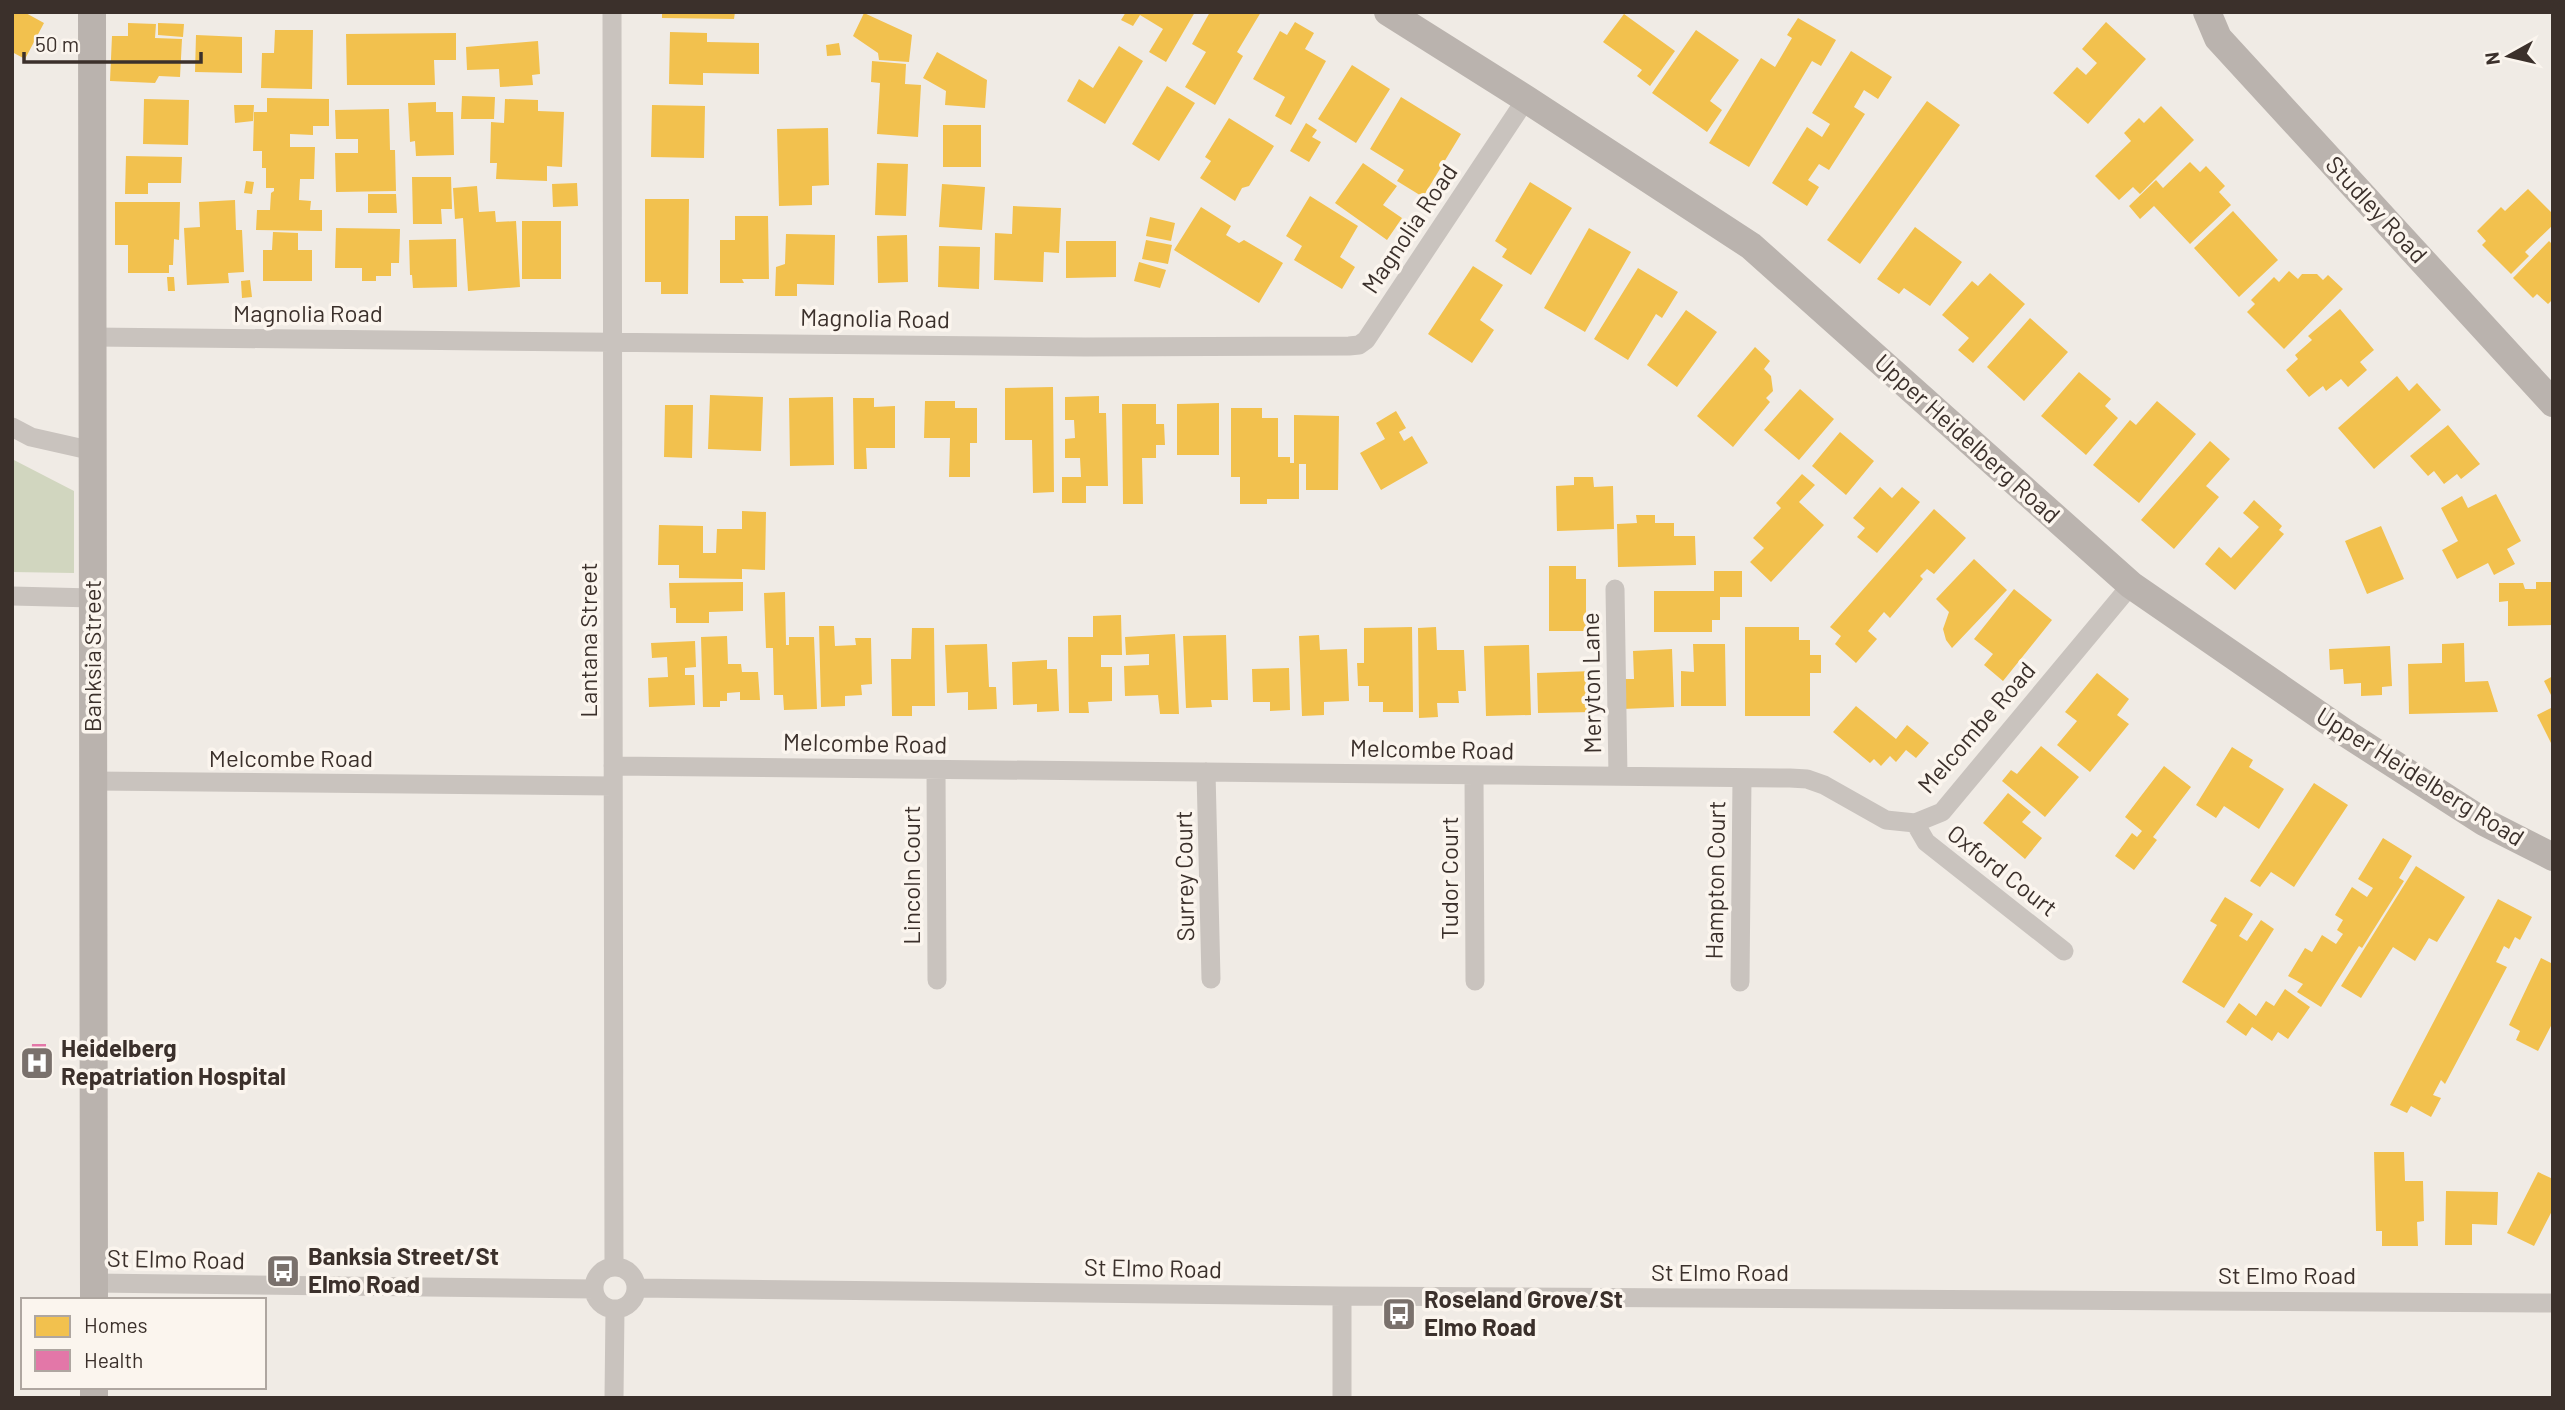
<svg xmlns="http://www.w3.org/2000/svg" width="2565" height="1410" font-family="Barlow,sans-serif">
  <rect width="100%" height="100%" fill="#f0ebe5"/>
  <!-- green -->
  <path fill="#d1d6bf" d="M12,459L74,491V573L12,572Z"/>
  <!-- homes -->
  <path fill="#f2c14e" d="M12,12H24L44,23L25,59L12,52Z
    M662,12H735L734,19L662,18Z
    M1126,12H1195L1166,62L1149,52L1163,29L1140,15L1133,26L1121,20Z
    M1210,12H1261L1237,52L1243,56L1215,105L1185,87L1206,52L1192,44Z
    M864,13L912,35L909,62L879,60L878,53L853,36Z
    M1624,14L1675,51L1650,86L1637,76L1642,70L1603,42Z
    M1798,18L1836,40L1821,66L1812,61L1749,167L1709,143L1761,58L1775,67L1792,38L1787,35Z
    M1295,22L1314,33L1305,49L1326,61L1291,125L1275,116L1285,97L1253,79L1280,31L1287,35Z
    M2106,22L2146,59L2088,124L2053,93L2077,67L2086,75L2097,63L2082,49Z
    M128,23L156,24L155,38L182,39L180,77L159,76L155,83L110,81L112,36H128Z
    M158,23L184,24L183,37L158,35Z
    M275,30H313L312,89L261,88L262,53H274Z
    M1696,30L1739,60L1710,101L1722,110L1707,132L1652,93Z
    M670,32L707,33V42L759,43V74L703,73V85L669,84Z
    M456,33V60H434L435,85H347L346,34Z
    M196,35L242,37V73L195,72Z
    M538,41L540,74L532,75L533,85L500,87L499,69L467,70L466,47Z
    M839,43L841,55L827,56L826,45Z
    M1119,46L1143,61L1105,124L1067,101L1079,79L1093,88Z
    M1851,51L1892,77L1878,99L1864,90L1854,107L1865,114L1829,170L1819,164L1808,180L1819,187L1807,206L1772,183L1807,127L1822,137L1830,124L1812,113Z
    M937,52L987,80L985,108L945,105L946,91L923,78Z
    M872,61L906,64L905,84L921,85L918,137L877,134L880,83L871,82Z
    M1352,65L1390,89L1356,143L1318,119Z
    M1167,86L1195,103L1159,161L1132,144Z
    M462,96L495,97L494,119H461Z
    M1401,97L1461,134L1423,197L1397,181L1404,170L1370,149Z
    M267,98L329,99V126H313V135L290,134V147H315L314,179H300L299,200L311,201L310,210H322V231L256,230L257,210H270L271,193L274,191V188H266V168H262V151H253L254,112H267Z
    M144,99L189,100L188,145L143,144Z
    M505,99L538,100V111L564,112L562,167L547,166V181L496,179L497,163H490L491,122L504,123Z
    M1927,101L1960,125L1860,264L1827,240Z
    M436,102V112H453L454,155L416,156L415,141L410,142L408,103Z
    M234,105H254L253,121L235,123Z
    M652,105L705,106L704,158L651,157Z
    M2161,106L2194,140L2140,194L2133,187L2119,200L2095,176L2131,141L2124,133L2139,118L2144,123Z
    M389,109L390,150H395L396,191L336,192L335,153H358V139H336L335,110Z
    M1229,118L1274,146L1249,186L1242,188L1235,201L1200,178L1211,161L1205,157Z
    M1306,123L1317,130L1312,137L1321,142L1309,162L1290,151Z
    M943,125H981V167H943Z
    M828,128L829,185L812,186V205L779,206L777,129Z
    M126,156L182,157L181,183H148V194H125Z
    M2190,162L2200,172L2206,166L2225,186L2219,192L2231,205L2190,244L2154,206L2140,219L2129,206L2156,180L2163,188Z
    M877,163L908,164L906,216L875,215Z
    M1363,163L1397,186L1383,205L1402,218L1387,240L1335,203Z
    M412,177H451L452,209H441L442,224H413Z
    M246,181L254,182L252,194L244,193Z
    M1530,182L1572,208L1531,275L1502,257L1507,249L1495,241Z
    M577,183L578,206L553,207L552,184Z
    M942,184L985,187L982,230L939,227Z
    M477,186L479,212L495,211L496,222L516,221L520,287L468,291L463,218L455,219L453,188Z
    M2528,189L2553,214V225L2525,252L2529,256L2511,274L2482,245L2486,241L2477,231L2501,207L2505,211Z
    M368,194H396L397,213H368Z
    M1310,196L1358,226L1340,257L1355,267L1342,289L1294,260L1302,246L1286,236Z
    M645,199H689L688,294H661V282H645Z
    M235,200L236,230H242L244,272L228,273L229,283L187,285L184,228L200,227L199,202Z
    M115,202H180L179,240L174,239L173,265H169V273H128V245H115Z
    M1013,206L1061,208L1059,253L1044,252L1043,282L994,280L995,233L1012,234Z
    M1201,207L1231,226L1226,235L1239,243L1244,240L1283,263L1259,303L1174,250Z
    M2233,211L2278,260L2239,297L2194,248Z
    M735,216H768L769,279H742L744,283H720V240H735Z
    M1150,217L1175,223L1171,241L1146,236Z
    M522,221H561V279H522Z
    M1915,227L1962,262L1930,306L1904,288L1899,294L1877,279Z
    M336,228L400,229L399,263H391V276H376V281H362V268H335Z
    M1589,228L1631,252L1585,332L1544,308Z
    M273,232L298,233V250H312V281H263V250H272Z
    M786,234L835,235L834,285L797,284V296H775L776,267L785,264Z
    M907,235L908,282L878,283L877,236Z
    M456,239L457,287L413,288L412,275H410L409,240Z
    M1146,240L1172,245L1168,264L1142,259Z
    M1066,241H1116V277L1066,278Z
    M2549,241L2553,245V299L2548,304L2537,294L2533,298L2513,278Z
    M939,246L980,247L979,289L938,287Z
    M1139,262L1166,270L1160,288L1134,281Z
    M1473,266L1503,285L1480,320L1494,330L1472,363L1428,334Z
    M1638,268L1678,292L1662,318L1656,314L1628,360L1594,339Z
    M2289,271L2298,279L2302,274H2317L2323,280L2328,275L2343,289L2284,349L2247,312L2255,304L2251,300L2274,277L2279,282Z
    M1990,273L2025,304L1973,363L1958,350L1969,338L1942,315L1972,281L1978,286Z
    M167,277H174L175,291H168Z
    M250,280L252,297L242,298L241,281Z
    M2340,309L2374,350L2360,362L2367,370L2348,387L2341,379L2326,391L2323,386L2309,397L2286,370L2298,359L2295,355L2312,340L2308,336Z
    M1686,310L1717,332L1677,387L1647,365Z
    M2030,318L2068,352L2024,401L1987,367Z
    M1755,347L1770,361L1764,369L1771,376L1773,391L1766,398L1770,402L1733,447L1697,416Z
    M2079,372L2111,399L2105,406L2118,418L2086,455L2041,416Z
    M2397,376L2409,391L2417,383L2441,410L2374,469L2338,428Z
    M1053,387L1054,492L1033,493L1032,440H1005V388Z
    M1800,389L1834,419L1799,460L1764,430Z
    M710,395L763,397L761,451L708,449Z
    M1099,396V413H1106L1108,486H1086V503H1062V477H1081L1080,458H1065V439L1075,438L1074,420H1065V397Z
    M833,397L834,465L790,466L789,398Z
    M853,398H874V407L895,406V448H866L867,469H854Z
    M925,401H955V408H977V443H970V477H949L950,438H924Z
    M2157,401L2196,434L2139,503L2093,465L2130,420L2136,425Z
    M1219,403V455H1177V404Z
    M1122,404H1156V424H1164L1165,445H1156V458H1142L1143,504H1123Z
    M665,405H693L692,458L664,457Z
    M1231,408H1262V418H1278V457H1290V463H1294V415L1339,416L1338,490H1306V464H1299V499H1267V504H1240V477H1231Z
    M1396,411L1406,428L1399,432L1404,441L1412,436L1428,463L1381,490L1360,453L1385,439L1376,423Z
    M2448,425L2480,464L2461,479L2457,474L2444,484L2434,471L2428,476L2410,456Z
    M1840,432L1874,461L1846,495L1812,466Z
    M2210,441L2230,459L2206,486L2219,497L2174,549L2141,520Z
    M1802,474L1815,485L1799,502L1824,525L1771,582L1750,562L1764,548L1753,538L1781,508L1776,503Z
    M1574,477H1593L1594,487L1613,486L1614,529L1557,531L1556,486L1574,485Z
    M1880,487L1892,498L1902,487L1920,502L1877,553L1857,537L1865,528L1853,518Z
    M2496,494L2521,541L2507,549L2515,564L2494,575L2488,563L2457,579L2442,550L2458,541L2441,508L2462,496L2468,508Z
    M2254,500L2282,526L2279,530L2284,534L2235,590L2205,564L2219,547L2231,558L2259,527L2243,513Z
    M1934,509L1966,538L1934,574L1927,569L1920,576L1923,579L1890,618L1884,612L1868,631L1877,639L1856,663L1835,644L1841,636L1830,627Z
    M742,511L766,512L765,570L742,569V579L679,578V565H658L659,525L703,526V553H716L717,529H742Z
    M1636,515H1655V523H1674V536H1695L1696,565L1618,567L1617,524L1637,523Z
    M2381,526L2404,579L2367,594L2345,541Z
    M1974,559L2007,590L1952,648L1946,640L1943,629L1949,612L1936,599Z
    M1549,566H1576V579H1586V631H1549Z
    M1714,571H1742V597H1720V620H1712V632H1654V591H1714Z
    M743,582V611L709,612V623H676V608H670L669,583Z
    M2536,582H2553V625L2508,626V601L2499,602V583H2523L2525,589H2536Z
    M2014,589L2052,620L2003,681L1984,665L1993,654L1974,639Z
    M785,592L786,645H789V637H814L817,709L784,710L783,695H774L773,648H766L764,593Z
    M1121,615L1122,655H1101V667H1112V701L1088,702L1089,713H1069L1068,637H1093V616Z
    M819,626H834L835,646L856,645L855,638H871L872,684L861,685L862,695L845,696V706L821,707Z
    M1412,627L1413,712H1383V702H1369V686H1358L1357,663H1364V628Z
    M1436,627L1437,650H1464L1466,691H1458L1459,703H1437L1438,717L1419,718L1418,628Z
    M1745,627H1799V640H1810V655H1821V673H1810V716H1745Z
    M912,628H934L935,706H912V716H892L891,659H911Z
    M1175,634L1179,714H1160L1158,695L1125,696L1124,666L1149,665V654L1126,655L1125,637Z
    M1226,635L1228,700H1211L1212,707L1186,708L1183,636Z
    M1319,635L1320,650L1347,649L1349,701L1324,702V715L1302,716L1299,636Z
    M727,636L728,664H741L742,672H758L760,700H740V692L727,693V701H720V707H703L701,637Z
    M695,641L696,667L685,668V675H694L695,705L649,707L648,678L668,677L667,657L652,658L651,643Z
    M2464,643L2465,682L2488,681L2498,712L2409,714L2408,664L2442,663V644Z
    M987,644L989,687H996L997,709L968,710V692L947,693L945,645Z
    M1693,644H1725L1726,706H1681V671L1694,672Z
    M1529,645L1531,715L1486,716L1484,646Z
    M2390,646L2392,686L2382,687V695L2361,696V683L2344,684L2343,669L2330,670L2329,649Z
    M1672,649L1674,707L1622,709L1621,679H1634L1633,651Z
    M1047,660V669H1057L1059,711L1037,712V704L1013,705L1012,662Z
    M1289,668L1290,710L1270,711V702H1253L1252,669Z
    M1593,671L1594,712L1538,713L1537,673Z
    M2097,673L2129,699L2117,715L2129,724L2090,772L2057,745L2077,721L2065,712Z
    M2553,676V699L2544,681Z
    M1856,706L1896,739L1907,725L1929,743L1916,758L1906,750L1896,762L1890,756L1881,766L1874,759L1870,763L1833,732Z
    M2553,707V747L2537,715Z
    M2041,746L2079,777L2045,817L2002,781L2011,770L2017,774Z
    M2232,747L2253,760L2249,767L2284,789L2259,829L2224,806L2216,818L2196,805Z
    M2164,766L2191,787L2153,837L2157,840L2134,870L2115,856L2132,833L2137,837L2142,831L2125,817Z
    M2314,783L2348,805L2294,887L2271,872L2260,887L2250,881Z
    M2008,793L2031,812L2022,822L2042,838L2025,859L1983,823Z
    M2383,838L2412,856L2399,878L2404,881L2362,948L2359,946L2321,1007L2297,992L2303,984L2288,976L2305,948L2312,952L2322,935L2336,944L2343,934L2337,930L2343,920L2335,915L2352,887L2367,897L2373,888L2358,879Z
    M2416,866L2465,897L2437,942L2429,938L2415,961L2393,947L2361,998L2341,986Z
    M2225,897L2253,914L2239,936L2247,941L2261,920L2274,929L2224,1008L2182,982L2217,925L2210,921Z
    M2498,899L2532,917L2520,940L2515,937L2509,949L2504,946L2496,962L2507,967L2445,1084L2441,1080L2433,1095L2441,1098L2431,1117L2411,1106L2407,1113L2390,1105Z
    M2541,958L2553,964V1022L2538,1051L2516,1040L2520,1031L2509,1025Z
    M2285,989L2310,1007L2288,1039L2278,1032L2272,1041L2252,1027L2246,1036L2226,1022L2239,1003L2256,1016L2266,1001L2274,1006Z
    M2374,1152H2404L2405,1181H2423L2424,1221L2417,1222L2418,1246H2382V1231H2376Z
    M2538,1172L2553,1179V1209L2534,1246L2507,1233Z
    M2446,1191L2498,1192L2497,1225L2472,1224V1245H2445Z"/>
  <!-- health -->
  <path fill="#e377a8" d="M32,1044H46V1059H31Z"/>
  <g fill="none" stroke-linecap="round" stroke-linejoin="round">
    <!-- street -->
    <path stroke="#c9c3be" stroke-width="19" d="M612,12L614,1267
      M93,337L1085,347L1349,346L1359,345L1366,340L1526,99
      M12,427L31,437L93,451
      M1615,589L1618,776
      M12,596L93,598
      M613,766L1790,778L1807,779L1824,785L1886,820L1915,823L1942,812L2131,585
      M936,770L937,980
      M1206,772L1211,979
      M1474,775L1475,981
      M94,781L613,786
      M1915,823L1926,842L2064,951
      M1740,982L1742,778
      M594 1288a21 21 0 1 1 42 0a21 21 0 1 1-42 0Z
      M94,1283L594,1289
      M636,1288L1342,1296L2553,1303
      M1342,1296V1398
      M614,1398L615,1309"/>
    <!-- secondary -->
    <path stroke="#bab3ae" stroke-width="28" d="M92,12L94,1300
      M1388,12L1526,99L1751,246L2131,585L2344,732L2484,822L2553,857
      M2207,12L2218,38L2553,403
      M94,1387V1398"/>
  </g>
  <!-- icons -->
  <defs>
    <g id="hospital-square" transform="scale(1.75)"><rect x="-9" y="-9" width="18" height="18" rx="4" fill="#7a716c" stroke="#fbf5ee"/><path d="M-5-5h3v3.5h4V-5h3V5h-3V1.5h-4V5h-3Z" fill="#fff"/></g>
    <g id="bus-square" transform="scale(1.75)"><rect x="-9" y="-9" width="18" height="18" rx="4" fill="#7a716c" stroke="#fbf5ee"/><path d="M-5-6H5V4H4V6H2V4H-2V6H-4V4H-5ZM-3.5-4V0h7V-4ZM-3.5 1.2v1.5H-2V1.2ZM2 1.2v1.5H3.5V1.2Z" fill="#fff"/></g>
  </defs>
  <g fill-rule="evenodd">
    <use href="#hospital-square" x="37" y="1063"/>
    <use href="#bus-square" x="283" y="1271"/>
    <use href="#bus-square" x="1399" y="1314"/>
  </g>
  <g text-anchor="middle" stroke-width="7" stroke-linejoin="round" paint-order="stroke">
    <!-- street labels -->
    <g font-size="24" fill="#3b302b" stroke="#fbf5ee">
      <text transform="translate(2376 210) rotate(47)" y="8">Studley Road</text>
      <text transform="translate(1410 229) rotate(-56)" y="8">Magnolia Road</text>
      <text x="308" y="322">Magnolia Road</text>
      <text transform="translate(875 319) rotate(1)" y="8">Magnolia Road</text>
      <text transform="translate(1967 439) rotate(42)" y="8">Upper Heidelberg Road</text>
      <text transform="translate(589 640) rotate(-90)" y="8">Lantana Street</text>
      <text transform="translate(93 656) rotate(-90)" y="8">Banksia Street</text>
      <text transform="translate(1592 683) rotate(-91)" y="8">Meryton Lane</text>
      <text transform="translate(1977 728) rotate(-49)" y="8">Melcombe Road</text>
      <text transform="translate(865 744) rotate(1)" y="8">Melcombe Road</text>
      <text transform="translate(1432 750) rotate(1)" y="8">Melcombe Road</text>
      <text x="291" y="767">Melcombe Road</text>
      <text transform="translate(2420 777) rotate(32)" y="8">Upper Heidelberg Road</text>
      <text transform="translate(2002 871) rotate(38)" y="8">Oxford Court</text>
      <text transform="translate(912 875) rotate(-90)" y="8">Lincoln Court</text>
      <text transform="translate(1185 876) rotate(-91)" y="8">Surrey Court</text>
      <text transform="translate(1450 878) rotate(-90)" y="8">Tudor Court</text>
      <text transform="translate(1716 880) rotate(-89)" y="8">Hampton Court</text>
      <text transform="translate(176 1260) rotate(1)" y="8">St Elmo Road</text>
      <text transform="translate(1153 1269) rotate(1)" y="8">St Elmo Road</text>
      <text x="1720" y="1281">St Elmo Road</text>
      <text x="2287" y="1284">St Elmo Road</text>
    </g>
    <!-- poi labels -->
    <g font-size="24" font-weight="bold" fill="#3b302b" stroke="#fbf5ee" text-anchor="start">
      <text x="61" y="1057">Heidelberg<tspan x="61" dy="28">Repatriation Hospital</tspan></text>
      <text x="308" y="1265">Banksia Street/St<tspan x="308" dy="28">Elmo Road</tspan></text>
      <text x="1424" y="1308">Roseland Grove/St<tspan x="1424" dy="28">Elmo Road</tspan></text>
    </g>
  </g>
  <!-- border -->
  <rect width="2565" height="1410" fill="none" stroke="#3b302b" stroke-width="28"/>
  <!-- legend -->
  <rect x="21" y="1298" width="245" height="91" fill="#fbf5ee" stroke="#aea6a0" stroke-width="2"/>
  <rect x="35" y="1316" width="35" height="21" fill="#f2c14e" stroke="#aea6a0" stroke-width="2"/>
  <text x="84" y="1333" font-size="21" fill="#3b302b">Homes</text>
  <rect x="35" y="1350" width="35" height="21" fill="#e377a8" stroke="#aea6a0" stroke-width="2"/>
  <text x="84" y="1368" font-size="21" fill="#3b302b">Health</text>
  <!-- north arrow -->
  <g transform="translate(2509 56) rotate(262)" stroke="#fbf5ee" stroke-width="5" paint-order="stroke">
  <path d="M0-5L12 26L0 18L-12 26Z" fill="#3b302b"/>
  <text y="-10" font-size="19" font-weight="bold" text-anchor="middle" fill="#3b302b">N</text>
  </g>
  <!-- scale -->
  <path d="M24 52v10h177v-10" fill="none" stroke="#3b302b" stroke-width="3.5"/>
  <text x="35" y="52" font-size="21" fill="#3b302b" stroke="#fbf5ee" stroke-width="5" paint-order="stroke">50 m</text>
</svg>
